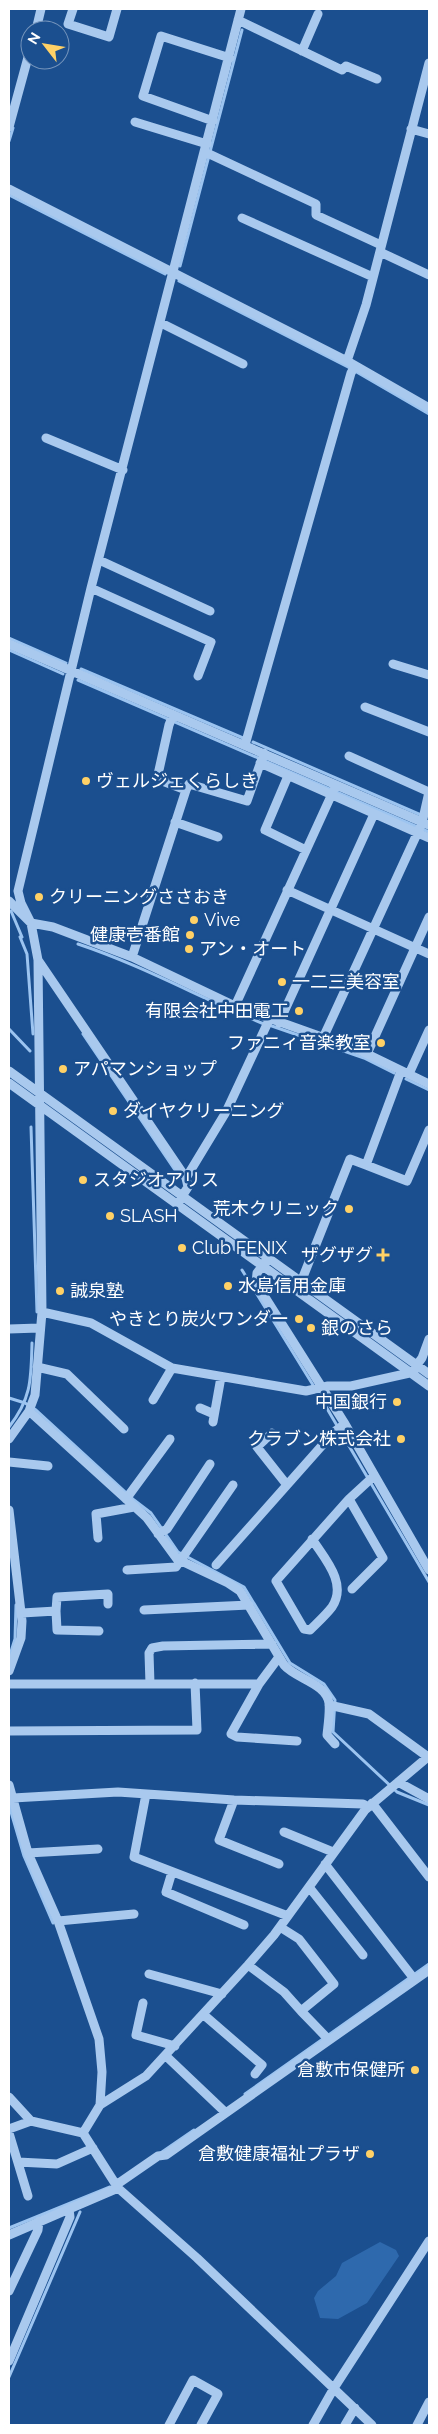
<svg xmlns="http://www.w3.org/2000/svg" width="438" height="2434" font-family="Raleway,'Noto Sans JP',sans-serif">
  <rect width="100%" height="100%" fill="#1b4f8f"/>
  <!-- green -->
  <path fill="#2e69ad" d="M380,2242L396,2250L399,2256L367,2303L338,2319L320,2318L314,2298L318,2291L336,2276L342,2263Z"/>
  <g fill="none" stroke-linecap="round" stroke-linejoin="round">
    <!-- stream -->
    <path stroke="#9cc4f0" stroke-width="3" d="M9,141L13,128
      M9,195L165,274
      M180,266L242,30
      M179,281L348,367L429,414
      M9,638L66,663
      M9,650L63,674
      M81,669L243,738
      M78,680L429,832
      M253,742L421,815
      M11,911L22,937
      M20,937L27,954L33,1034
      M78,944C144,966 200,998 264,1024
      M269,1025L364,1058L394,1073
      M9,1029L30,1051
      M83,1034L179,1176
      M406,1079L429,1090
      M31,1127L37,1312
      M242,1270L313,1385
      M9,1398L25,1403L36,1410L134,1500L151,1513L178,1552L244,1587L290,1663L324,1684L335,1700L333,1732L397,1792L429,1805
      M322,1400L429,1582
      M9,1427C32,1398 31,1378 32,1343
      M9,1658L15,1639L16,1605
      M9,1805L24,1856L53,1923
      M245,2094L429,1964
      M162,2152L194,2130
      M9,2228L110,2187
      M9,2377L80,2212"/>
    <!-- minor -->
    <path stroke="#a9c9ee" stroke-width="9" d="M73,9L68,24L109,37L117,9
      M238,20L342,70L346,66L377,79
      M36,30L41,9
      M302,51L318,14
      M213,121L143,96L161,36L230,58
      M135,122L207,144
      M9,127L30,50
      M411,129L429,134
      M205,152L316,204V215L381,245
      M9,189L347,361L429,408
      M242,218L373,277
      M380,252L429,275
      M161,323L243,364
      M347,361L366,305L429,63
      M46,438L123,470
      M99,560L210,611
      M91,588L211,642L198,676
      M9,644L429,825
      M393,664L429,675
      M365,707L429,732
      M173,715L169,725L157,779L186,790L189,784L247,801L264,753
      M245,745L351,373L355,366
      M349,756L429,792
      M260,763L429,838
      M288,776L265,830L306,850
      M175,822L218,837
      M287,890L429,954
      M9,901L31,923L53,927L132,957L235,1006L361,1051L429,1084
      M132,957L186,790
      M38,960L186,1178L188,1187L179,1201
      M235,1006L336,785
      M279,1023L374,814
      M323,1038L422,823L429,792
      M367,1054L429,917
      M9,1071L429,1374
      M401,1071L366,1165L407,1181L429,1130
      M409,1074L429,1030
      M9,1083L429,1386
      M186,1178L226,1112L269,1020
      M266,1261L257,1273L256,1283L345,1424L429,1570
      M301,1282L350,1159L366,1165
      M42,1312L91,1323L172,1368L306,1391L328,1386H351L414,1372
      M9,1329L39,1328
      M37,1367L67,1374L124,1429
      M413,1370L422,1358L429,1339
      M153,1400L172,1368
      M200,1408L214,1414
      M29,1411L147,1518L177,1559L228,1583L240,1591L284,1665C296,1679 326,1683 329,1703C330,1713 328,1725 327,1735L335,1744
      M213,1422L221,1377
      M272,1433L257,1447L287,1485
      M9,1439L29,1411L35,1395L42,1312L38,960L31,923L21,903L18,891L91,588L241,9
      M9,1462L48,1466
      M126,1499L170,1439
      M349,1499L383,1558L352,1589
      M9,1510L22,1621L21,1638L9,1671
      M158,1534L167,1529L210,1464
      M98,1538L96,1514L134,1507
      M312,1539C324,1558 348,1583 332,1607C326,1615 317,1623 310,1630L304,1629L276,1581L349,1499L374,1476
      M216,1565L334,1432L345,1424
      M127,1570L176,1567L233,1485
      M144,1610L249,1605
      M56,1611L57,1597L108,1594V1604
      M22,1613L56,1611L57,1630L99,1631
      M9,1684H259L279,1657
      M150,1684L149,1653L152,1648L163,1646L272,1644
      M259,1684L231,1734L237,1737L297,1741
      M329,1705L369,1714L428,1757
      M9,1731L197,1730L195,1683
      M398,1782L429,1799
      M9,1785L28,1853L58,1921L99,2039L102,2072L100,2105
      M146,1794L134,1857L288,1916
      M13,1798L118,1792L234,1800L363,1804L369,1807
      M234,1800L219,1840L279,1864
      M372,1803L429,1877
      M284,1832L333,1852
      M28,1853L98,1849
      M325,1864L415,1980
      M172,1872L166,1892L244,1925
      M309,1887L363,1955
      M58,1921L134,1914
      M280,1927L299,1939L334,1984L301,2011L329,2040
      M248,1965L284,1992L301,2011
      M149,1974L222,1994
      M143,2003L136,2035L175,2046
      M204,2015L262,2065L255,2074
      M166,2056L226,2113
      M9,2097L31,2121
      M9,2129L31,2121L83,2133L118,2188L197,2258L372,2425
      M9,2133L28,2196
      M83,2133L100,2105L146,2076L248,1965L274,1935L365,1810L429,1756
      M18,2162L57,2164L93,2148
      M116,2185L158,2156L166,2155L429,1970
      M9,2235L69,2209
      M9,2291L38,2230L39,2221
      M9,2361L70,2217L69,2209L118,2188
      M169,2425L193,2380L218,2394L201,2425
      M313,2425L334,2388L429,2241
      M345,2425L355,2408
      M417,2425L429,2402"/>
  </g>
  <!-- markers -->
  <g fill="#ffd166" stroke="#1b4f8f" stroke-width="2">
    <circle cx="86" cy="781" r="5"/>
    <circle cx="39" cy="897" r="5"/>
    <circle cx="194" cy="920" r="5"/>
    <circle cx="190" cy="935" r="5"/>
    <circle cx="189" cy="949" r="5"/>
    <circle cx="282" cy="982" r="5"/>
    <circle cx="299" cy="1011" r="5"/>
    <circle cx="381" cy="1043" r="5"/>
    <circle cx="63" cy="1069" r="5"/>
    <circle cx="113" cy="1111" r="5"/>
    <circle cx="83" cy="1180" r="5"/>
    <circle cx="349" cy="1209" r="5"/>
    <circle cx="110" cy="1216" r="5"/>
    <circle cx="182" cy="1248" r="5"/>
    <path d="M380.5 1247.5h5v5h5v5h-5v5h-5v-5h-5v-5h5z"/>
    <circle cx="228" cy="1286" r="5"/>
    <circle cx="60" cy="1291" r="5"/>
    <circle cx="299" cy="1319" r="5"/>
    <circle cx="311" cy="1328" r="5"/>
    <circle cx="397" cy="1402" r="5"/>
    <circle cx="401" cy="1439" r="5"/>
    <circle cx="415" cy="2070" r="5"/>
    <circle cx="370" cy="2154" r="5"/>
  </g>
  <g text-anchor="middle" stroke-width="5" stroke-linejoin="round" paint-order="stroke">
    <!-- poi labels -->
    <g font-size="18" fill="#fff" stroke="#1b4f8f" text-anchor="start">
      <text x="96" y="787">ヴェルジェくらしき</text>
      <text x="49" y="903">クリーニングささおき</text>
      <text x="204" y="926">Vive</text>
      <text x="180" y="941" text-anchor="end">健康壱番館</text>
      <text x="199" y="955">アン・オート</text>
      <text x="292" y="988">一二三美容室</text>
      <text x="289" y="1017" text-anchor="end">有限会社中田電工</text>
      <text x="371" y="1049" text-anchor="end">ファニィ音楽教室</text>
      <text x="73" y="1075">アパマンショップ</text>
      <text x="123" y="1117">ダイヤクリーニング</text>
      <text x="93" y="1186">スタジオアリス</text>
      <text x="339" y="1215" text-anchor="end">荒木クリニック</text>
      <text x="120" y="1222">SLASH</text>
      <text x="192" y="1254">Club FENIX</text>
      <text x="373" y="1261" text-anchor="end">ザグザグ</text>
      <text x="238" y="1292">水島信用金庫</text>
      <text x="70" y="1297">誠泉塾</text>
      <text x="289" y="1325" text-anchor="end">やきとり炭火ワンダー</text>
      <text x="321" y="1334">銀のさら</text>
      <text x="387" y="1408" text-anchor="end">中国銀行</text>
      <text x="391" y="1445" text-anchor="end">クラブン株式会社</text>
      <text x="405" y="2076" text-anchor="end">倉敷市保健所</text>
      <text x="360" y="2160" text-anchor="end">倉敷健康福祉プラザ</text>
    </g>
  </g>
  <!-- border -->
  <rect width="438" height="2434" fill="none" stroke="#ffffff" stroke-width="20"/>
  <!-- north arrow -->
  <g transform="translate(45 45) rotate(301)"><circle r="24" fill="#1b4f8f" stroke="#7695bc"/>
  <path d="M0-4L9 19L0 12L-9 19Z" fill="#ffd166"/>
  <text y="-8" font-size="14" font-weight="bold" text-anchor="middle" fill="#ffffff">N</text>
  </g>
</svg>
